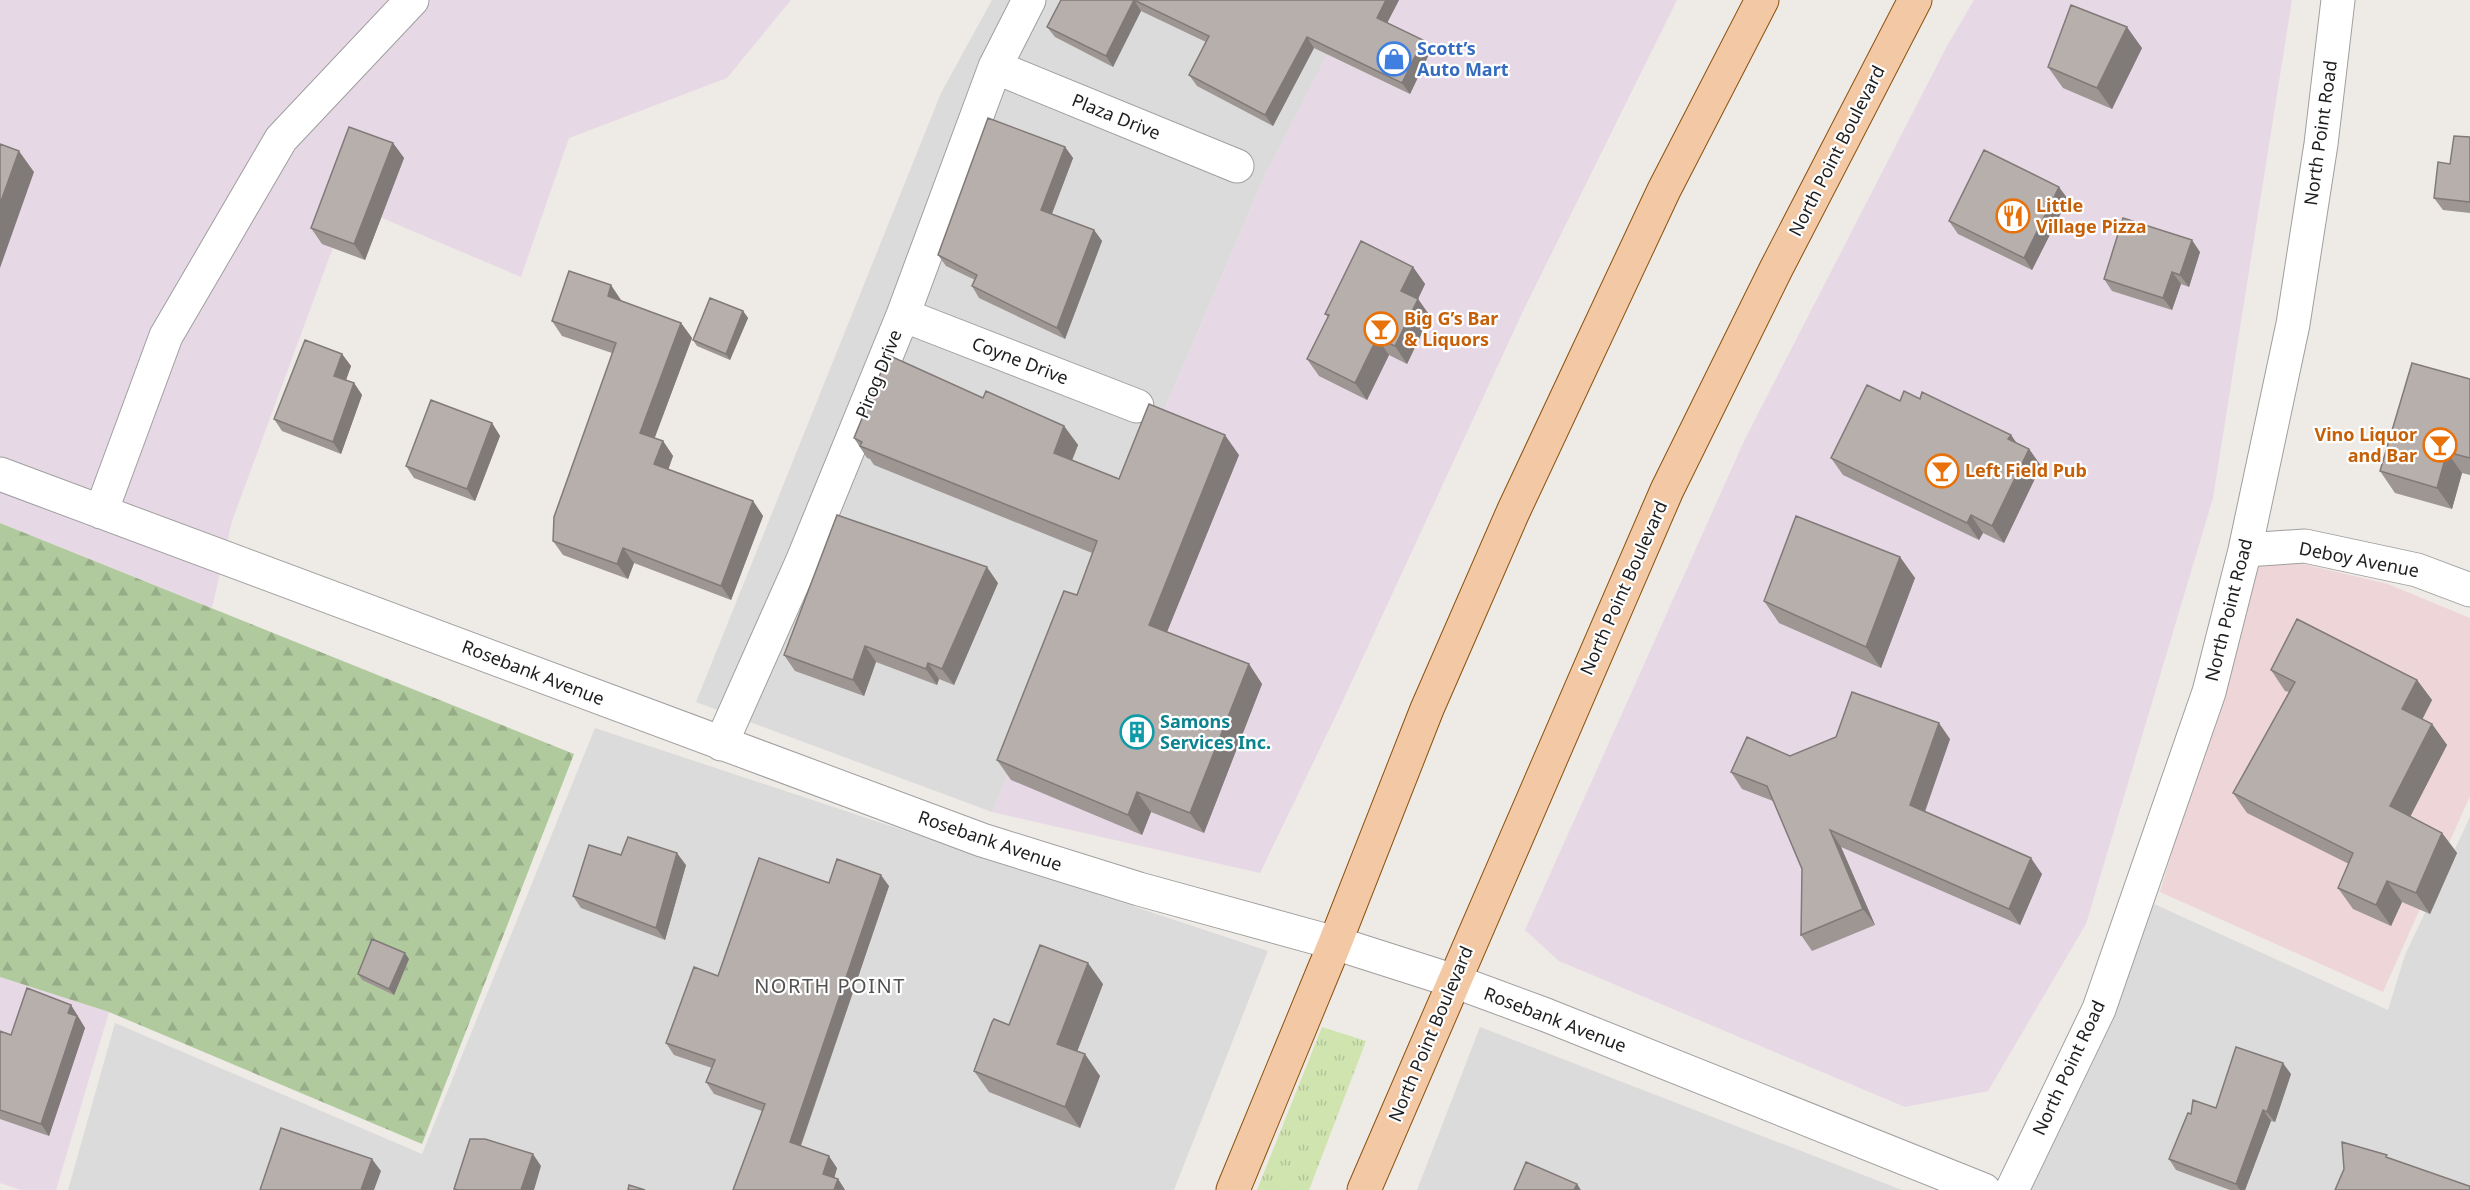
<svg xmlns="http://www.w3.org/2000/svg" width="2470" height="1190" font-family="'Noto Sans',sans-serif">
  <defs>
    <pattern id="grass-tufts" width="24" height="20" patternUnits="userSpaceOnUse" patternTransform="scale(1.5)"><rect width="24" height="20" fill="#d0e4b0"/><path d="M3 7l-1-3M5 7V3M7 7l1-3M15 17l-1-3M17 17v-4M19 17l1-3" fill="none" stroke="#b2c397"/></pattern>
    <pattern id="forest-firs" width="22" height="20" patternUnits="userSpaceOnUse" patternTransform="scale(1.5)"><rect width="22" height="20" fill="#b0ca9e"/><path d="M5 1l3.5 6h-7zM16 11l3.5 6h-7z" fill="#97ad88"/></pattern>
  </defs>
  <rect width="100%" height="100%" fill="#eeeae5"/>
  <!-- residential -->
  <path fill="#dcdbdc" d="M992,0H1358L1266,173L992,812L696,702L941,93Z
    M595,728L1268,951L1174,1190H68L115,1023L422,1154Z
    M2470,817V1190H2027L2154,904L2388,1010L2405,955Z
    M1480,1027L1902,1190H1417Z"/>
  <!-- commercial -->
  <path fill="#eed6d8" d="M2260,554L2388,584L2470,618V796L2383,992L2160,892Z"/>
  <!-- industrial -->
  <path fill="#e7d8e6" d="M0,0H791L727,78L569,138L521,277L349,204L232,521L212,608L0,523Z
    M1355,0H1677L1524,309L1339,709L1260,873L992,812L1266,173Z
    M1974,0H2292L2213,498L2086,924L1988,1091L1905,1107L1559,961L1525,930L1745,439L1947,46Z
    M0,977L109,1012L56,1190H21L0,1183Z"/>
  <!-- grass -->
  <path fill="url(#grass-tufts)" d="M1322,1027L1366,1041L1309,1190H1257Z"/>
  <!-- forest -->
  <path fill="url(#forest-firs)" d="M0,523L574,754L422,1144L109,1012L0,977Z"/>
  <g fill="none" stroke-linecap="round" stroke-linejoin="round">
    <!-- minor casing -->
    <g stroke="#9f9f9f" stroke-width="35">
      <path id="minor" d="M995,67L1237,166
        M903,315L1137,406
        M0,474L982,840L1139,889L1335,943L1454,981L1546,1015L1984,1190
        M101,512L166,336L281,139L412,0
        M2245,550L2305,546L2417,570L2470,590
        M721,744L802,562L903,315L995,67L1029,0
        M2012,1190L2099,1009L2209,692L2245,550L2293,324L2321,144L2338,0"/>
    </g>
    <!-- major casing -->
    <g stroke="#8b510d" stroke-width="35">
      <path id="major" d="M1233,1190L1335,943L1427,709L1513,512L1664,190L1762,0
        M1364,1190L1667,490L1776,269L1915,0"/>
    </g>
    <!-- minor -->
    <use href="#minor" stroke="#fff" stroke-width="33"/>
    <!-- major -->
    <use href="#major" stroke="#f3c8a5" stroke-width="33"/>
  </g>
  <!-- wall -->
  <path fill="#9d9693" d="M1061,0H1399L1387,23L1431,50L1410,94L1314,48L1273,126L1197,86L1189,75L1206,42L1141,11L1113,67L1055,37L1047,27Z
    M2142,48L2112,109L2063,88L2048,67Z
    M2470,137V213L2443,210L2434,198L2450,164Z
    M393,143L404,158L365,260L322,244L311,228Z
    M1065,147L1073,158L1052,214L1094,230L1102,241L1065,339L979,298L972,286L975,280L946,266L938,255Z
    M2068,199L2032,270L1958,234L1949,221Z
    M2200,252L2189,287L2181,284L2172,310L2112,291L2104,279Z
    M1413,267L1425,284L1418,299L1430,316L1407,364L1389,355L1367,400L1319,376L1307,359L1328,317L1325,314Z
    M621,300V301L681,323L692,338L654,438L663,441L673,456L668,469L753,501L763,516L731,600L634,563L628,579L563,555L553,541L612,353L562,336L552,321Z
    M743,311L748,318L730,360L697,346L693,340Z
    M342,354L351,366L346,380L354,383L362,395L341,454L282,431L274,419Z
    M2470,379V475L2462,473L2452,509L2395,493L2380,471Z
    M983,398L1064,426L1078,445L1072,460L1119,479L1239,455L1167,632L1249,664L1262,684L1204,833L1151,812L1142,835L1011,780L997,760L1077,595L1092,553L874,465L870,459L867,458L854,438Z
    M1920,399L2011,435L2016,443L2029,449L2041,466L2004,543L1983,533L1979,540L1843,475L1831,458L1900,401Z
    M492,423L500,436L475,501L414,478L406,466Z
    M1900,557L1915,578L1881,668L1779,623L1764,601Z
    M998,583L954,685L939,679L937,685L876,662L864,696L795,671L784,655Z
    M2271,670L2417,680L2432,700L2422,719L2432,724L2447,745L2410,816L2442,833L2457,853L2430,914L2402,902L2391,926L2353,909L2338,888L2349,864L2247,813L2233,793L2289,692L2285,691Z
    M1950,739L1925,812L2042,874L2020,925L1841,847L1875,925L1812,951L1801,935L1802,869L1773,801L1742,789L1731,772L1790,756Z
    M686,865L665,940L581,908L573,896Z
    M829,883L889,886L801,1146L837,1168L834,1178L838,1179L845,1190H733L762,1111L714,1094L706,1082L712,1068L674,1055L666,1043L718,976Z
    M409,959L394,995L362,980L358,974Z
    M1103,984L1077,1051L1100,1076L1080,1128L989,1092L974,1071L1009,1025Z
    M71,1005L85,1028L49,1136L0,1119V1031L11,1035Z
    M2291,1074L2275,1122L2271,1121L2245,1190H2230L2176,1170L2169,1159L2216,1108Z"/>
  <!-- shaded-wall -->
  <path fill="#807a78" d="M1134,0L1141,11L1113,67L1106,56Z
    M1386,0H1399L1384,29L1377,18Z
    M2127,27L2142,48L2112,109L2097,88Z
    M1307,37L1314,48L1273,126L1265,115Z
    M1423,40L1431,50L1410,94L1402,83Z
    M393,143L404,158L365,260L354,244Z
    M1065,147L1073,158L1049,221L1041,210Z
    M19,151L34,172L0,268V204Z
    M2059,187L2068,199L2032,270L2024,258Z
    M1094,230L1102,241L1065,339L1057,328Z
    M2192,240L2200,252L2189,287L2180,275Z
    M1413,267L1425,284L1418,299L1430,316L1407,364L1395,346L1401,291Z
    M2172,272L2181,284L2172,310L2163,298Z
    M611,285L621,300L618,310L608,296Z
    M743,311L748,318L730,360L726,354Z
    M681,323L692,338L651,448L640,433Z
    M1377,338L1389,355L1367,400L1355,383Z
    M342,354L351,366L343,388L334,376Z
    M354,383L362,395L341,454L333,442Z
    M492,423L500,436L475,501L467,489Z
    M1064,426L1078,445L1067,473L1054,453Z
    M1225,435L1239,455L1162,644L1149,625Z
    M2011,435L2023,452L2008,439Z
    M663,441L673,456L665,479L654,464Z
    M2029,449L2041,466L2004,543L1992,526Z
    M2447,452L2462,473L2452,509L2437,488Z
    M753,501L763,516L731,600L721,586Z
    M1971,515L1983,533L1979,540L1967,523Z
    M623,548L634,563L628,579L617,564Z
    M1900,557L1915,578L1881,668L1866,647Z
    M987,567L998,583L954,685L942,669Z
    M865,646L876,662L864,696L853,680Z
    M928,663L939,679L937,685L926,669Z
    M1249,664L1262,684L1204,833L1190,813Z
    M2417,680L2432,700L2417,730L2402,709Z
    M1939,723L1950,739L1921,822L1910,805Z
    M2432,724L2447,745L2405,827L2390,806Z
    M1137,792L1151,812L1142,835L1128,815Z
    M1830,830L1841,847L1875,925L1863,909Z
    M2442,833L2457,853L2430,914L2416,893Z
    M677,853L686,865L665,940L656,928Z
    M2031,858L2042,874L2020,925L2009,909Z
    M881,875L889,886L798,1153L790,1142Z
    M2387,881L2402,902L2391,926L2376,905Z
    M405,953L409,959L394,995L389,989Z
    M1088,963L1103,984L1072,1065L1057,1044Z
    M71,1005L85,1028L49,1136L41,1124L68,1013Z
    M1085,1054L1100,1076L1080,1128L1065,1107Z
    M2283,1063L2291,1074L2275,1122L2267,1112Z
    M2263,1110L2271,1121L2245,1190H2240L2236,1184Z
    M533,1154L541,1166L534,1190H521Z
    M829,1156L837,1168L832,1186L823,1174Z
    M372,1159L381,1171L374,1190H361Z
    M838,1179L845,1190H834Z
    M1577,1184L1581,1190H1574Z"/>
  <!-- building -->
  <path fill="#b7afab" stroke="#807a78" stroke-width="1.5" d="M1061,0H1134L1106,56L1047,27Z
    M1134,0H1386L1377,18L1423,40L1402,83L1307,37L1265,115L1189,75L1209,36Z
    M2071,5L2127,27L2097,88L2048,67Z
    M988,118L1065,147L1041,210L1094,230L1057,328L972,286L977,275L938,255Z
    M349,127L393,143L354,244L311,228Z
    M2454,136L2470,137V202L2434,198L2438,162L2450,164Z
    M0,144L19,151L0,204Z
    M1984,150L2059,187L2024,258L1949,221Z
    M2123,218L2192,240L2180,275L2172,272L2163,298L2104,279Z
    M1361,241L1413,267L1401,291L1418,299L1395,346L1377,338L1355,383L1307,359L1329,315L1325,314L1328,308Z
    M569,271L611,285L608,296L681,323L640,433L663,441L654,464L753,501L721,586L623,548L617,564L553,541L554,517L616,343L552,321Z
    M710,298L743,311L726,354L693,340Z
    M305,340L342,354L334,376L354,383L333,442L274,419Z
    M888,355L983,398L986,391L1064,426L1054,453L1119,479L1149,404L1225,435L1149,625L1249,664L1190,813L1137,792L1128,815L997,760L1064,591L1077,595L1097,541L860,446L862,442L854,438Z
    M2412,363L2470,379V458L2447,452L2437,488L2380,471Z
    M1867,385L1900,401L1904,391L1920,399L1922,392L2011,435L2008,439L2029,449L1992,526L1971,515L1967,523L1831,458Z
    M431,400L492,423L467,489L406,466Z
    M837,515L987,567L942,669L928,663L926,669L865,646L853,680L784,655Z
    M1796,516L1900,557L1866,647L1764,601Z
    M2297,619L2417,680L2402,709L2432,724L2390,806L2442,833L2416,893L2387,881L2376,905L2338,888L2353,853L2233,793L2295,682L2271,670Z
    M1852,692L1939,723L1910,805L2031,858L2009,909L1830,830L1863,909L1801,935L1802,869L1767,786L1731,772L1747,737L1790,756L1836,737Z
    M628,837L677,853L656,928L573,896L589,845L621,855Z
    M759,858L829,883L837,859L881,875L790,1142L829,1156L823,1174L838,1179L834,1190H733L765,1104L706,1082L715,1060L666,1043L694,967L718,976Z
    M372,939L405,953L389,989L358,974Z
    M1040,945L1088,963L1057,1044L1085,1054L1065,1107L974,1071L992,1022L994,1019L1009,1025Z
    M27,988L71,1005L68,1013L77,1016L41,1124L0,1110V1031L11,1035Z
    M2236,1047L2283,1063L2267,1112L2263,1110L2236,1184L2169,1159L2188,1113L2191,1114L2193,1100L2216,1108Z
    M281,1128L372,1159L361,1190H260Z
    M470,1139H485L533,1154L521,1190H458L454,1189Z
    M2342,1142L2387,1155L2386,1157L2469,1186H2470V1190H2335L2344,1169Z
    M1526,1162L1577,1184L1574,1190H1514Z
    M629,1185L645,1190H628Z"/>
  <!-- icons -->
  <defs>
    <g id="shop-ring" transform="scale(1.725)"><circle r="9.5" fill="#fff" stroke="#3f7fe0" stroke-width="1.5"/><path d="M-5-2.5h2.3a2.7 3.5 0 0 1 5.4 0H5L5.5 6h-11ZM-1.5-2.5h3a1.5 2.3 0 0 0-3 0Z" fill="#3f7fe0"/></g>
    <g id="restaurant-ring" transform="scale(1.725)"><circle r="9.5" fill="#fff" stroke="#e8710a" stroke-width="1.5"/><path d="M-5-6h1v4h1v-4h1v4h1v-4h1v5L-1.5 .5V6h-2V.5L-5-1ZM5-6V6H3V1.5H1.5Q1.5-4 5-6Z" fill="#e8710a"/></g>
    <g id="bar-ring" transform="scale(1.725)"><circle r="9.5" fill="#fff" stroke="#e8710a" stroke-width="1.5"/><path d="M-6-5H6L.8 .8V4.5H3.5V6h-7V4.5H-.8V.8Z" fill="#e8710a"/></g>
    <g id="building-ring" transform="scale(1.725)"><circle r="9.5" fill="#fff" stroke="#0f9aa8" stroke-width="1.5"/><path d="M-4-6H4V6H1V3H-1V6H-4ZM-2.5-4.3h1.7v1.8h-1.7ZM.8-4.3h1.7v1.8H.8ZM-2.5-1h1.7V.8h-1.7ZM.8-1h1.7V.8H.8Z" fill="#0f9aa8"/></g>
  </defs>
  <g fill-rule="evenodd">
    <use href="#shop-ring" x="1394" y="59"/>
    <use href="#restaurant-ring" x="2013" y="216"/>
    <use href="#bar-ring" x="1381" y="329"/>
    <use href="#bar-ring" x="2440" y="445"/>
    <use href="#bar-ring" x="1942" y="471"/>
    <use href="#building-ring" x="1137" y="732"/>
  </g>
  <g text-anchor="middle" stroke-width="4.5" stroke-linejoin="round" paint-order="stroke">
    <!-- shop labels -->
    <g font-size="18" font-weight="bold" fill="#366cbe" stroke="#fff" text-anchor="start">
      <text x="1417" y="55">Scott’s<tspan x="1417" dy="21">Auto Mart</tspan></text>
    </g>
    <!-- street labels -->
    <g font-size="18" fill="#1e1e1e" stroke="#fff">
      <text transform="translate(1116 117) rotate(22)" y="6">Plaza Drive</text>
      <text transform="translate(2321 133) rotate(-82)" y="6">North Point Road</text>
      <text transform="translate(1837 151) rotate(-63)" y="6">North Point Boulevard</text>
      <text transform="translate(1020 361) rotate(21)" y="6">Coyne Drive</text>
      <text transform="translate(879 374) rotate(-68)" y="6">Pirog Drive</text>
      <text transform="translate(2359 560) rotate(11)" y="6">Deboy Avenue</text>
      <text transform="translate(1624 588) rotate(-66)" y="6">North Point Boulevard</text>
      <text transform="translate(2229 610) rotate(-76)" y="6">North Point Road</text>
      <text transform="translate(533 673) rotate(21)" y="6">Rosebank Avenue</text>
      <text transform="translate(990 841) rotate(19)" y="6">Rosebank Avenue</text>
      <text transform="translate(1555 1020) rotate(21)" y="6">Rosebank Avenue</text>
      <text transform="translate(1431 1034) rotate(-67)" y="6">North Point Boulevard</text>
      <text transform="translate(2069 1068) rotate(-65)" y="6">North Point Road</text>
    </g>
    <!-- food labels -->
    <g font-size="18" font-weight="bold" fill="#c56008" stroke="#fff" text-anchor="start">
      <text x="2036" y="212">Little<tspan x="2036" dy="21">Village Pizza</tspan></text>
      <text x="1404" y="325">Big G’s Bar<tspan x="1404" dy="21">&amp; Liquors</tspan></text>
      <text x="2417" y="441" text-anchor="end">Vino Liquor<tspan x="2417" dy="21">and Bar</tspan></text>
      <text x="1965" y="477">Left Field Pub</text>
    </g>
    <!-- culture labels -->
    <g font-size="18" font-weight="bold" fill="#0d838f" stroke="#fff" text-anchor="start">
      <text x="1160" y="728">Samons<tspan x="1160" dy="21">Services Inc.</tspan></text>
    </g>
    <!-- neighbourhood labels -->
    <g font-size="20" letter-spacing="1.5" fill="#515151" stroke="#fff">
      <text x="830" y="993">NORTH POINT</text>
    </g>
  </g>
</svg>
